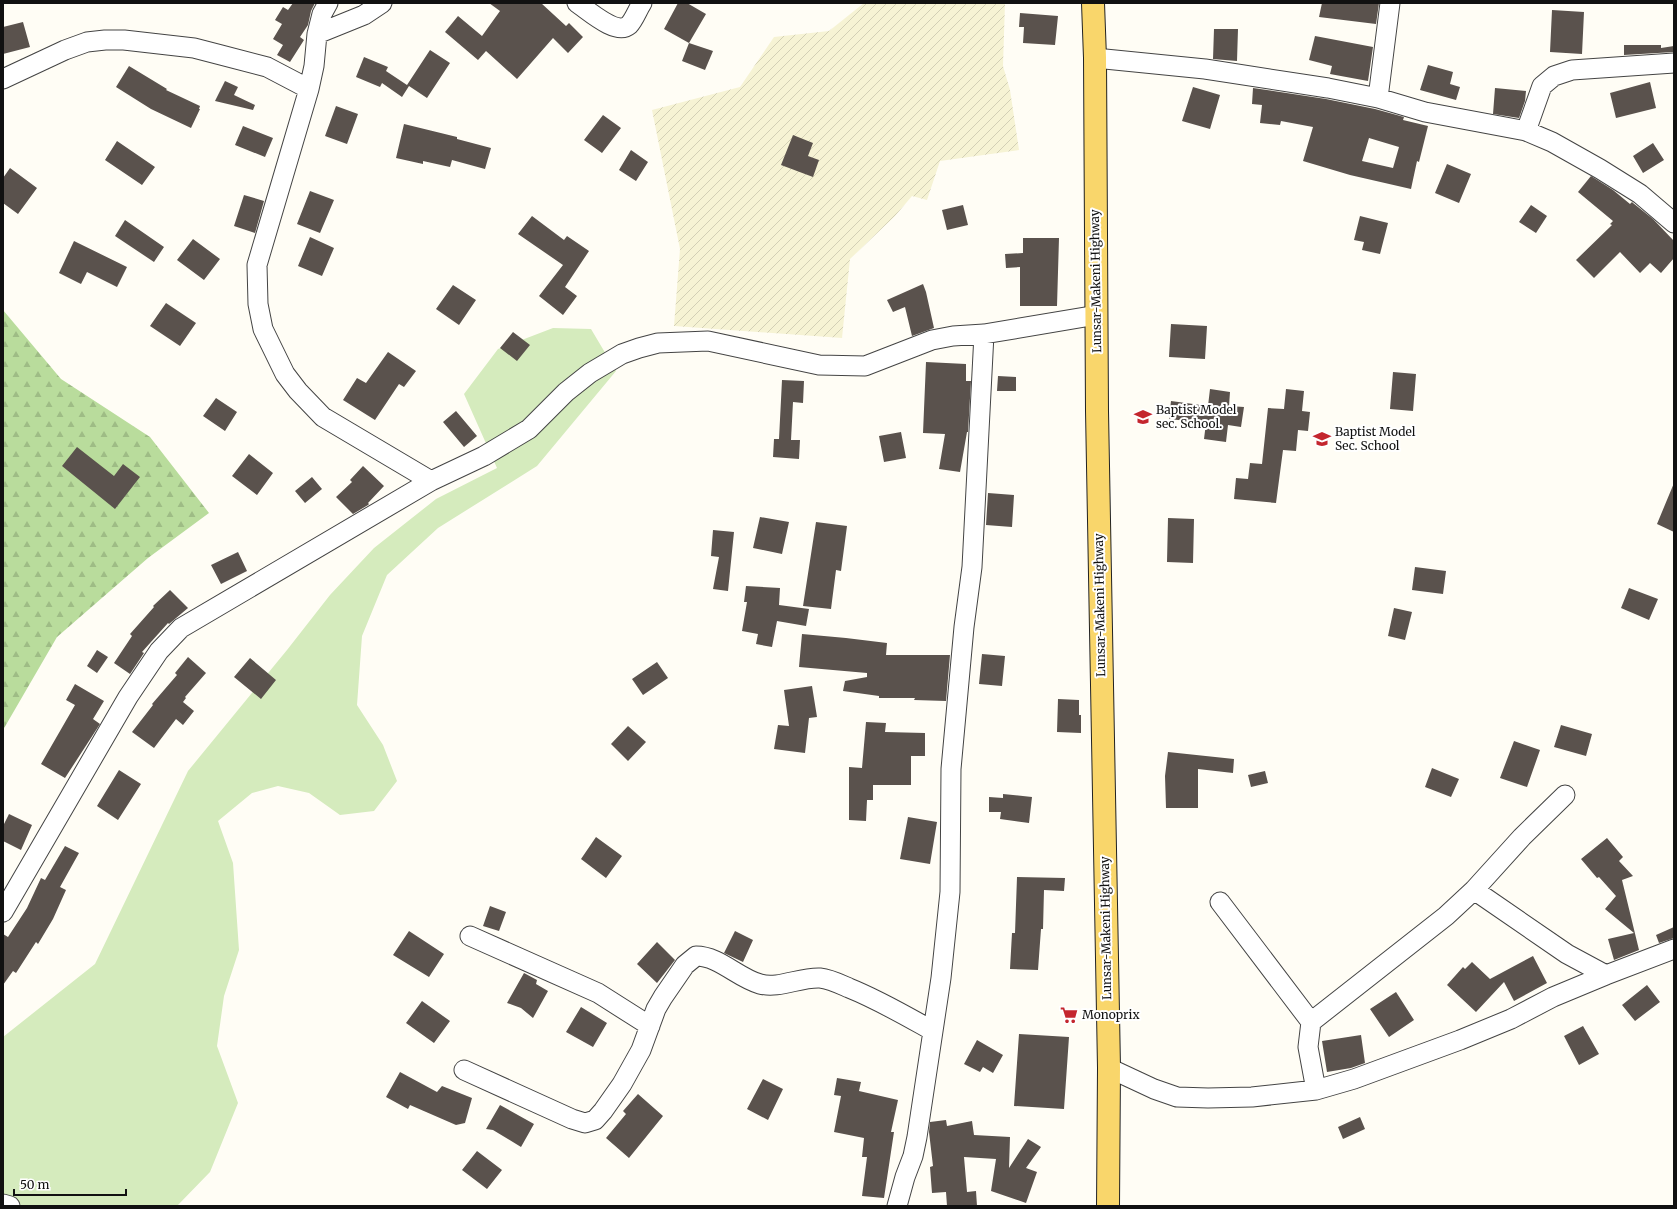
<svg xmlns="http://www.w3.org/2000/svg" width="1677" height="1209" font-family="Merriweather,serif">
  <defs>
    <pattern id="farmland-furrows" width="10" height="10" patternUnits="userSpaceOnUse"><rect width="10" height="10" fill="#f6f3d4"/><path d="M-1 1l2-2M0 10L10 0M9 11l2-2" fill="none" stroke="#d2cfb5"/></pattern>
    <pattern id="forest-firs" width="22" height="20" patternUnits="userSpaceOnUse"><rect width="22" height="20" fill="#b9dc9c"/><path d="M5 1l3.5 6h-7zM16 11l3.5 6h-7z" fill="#9ebc85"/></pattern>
  </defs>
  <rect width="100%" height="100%" fill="#fffdf5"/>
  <!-- farmland -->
  <path fill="url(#farmland-furrows)" d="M864,3H1005L1003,66L1010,90L1019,150L940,161L927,200L912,196L895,216L850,259L842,338L674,326L680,249L652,110L740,87L774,37L829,31Z"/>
  <!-- grass -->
  <path fill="#d5ebbd" d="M553,328L591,329L616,371L537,466L438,528L387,575L362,636L357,705L383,745L397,781L374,811L340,815L309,793L278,786L252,793L218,821L233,863L239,950L224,996L217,1046L238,1103L210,1172L177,1206H3V1037L95,964L188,771L287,650L330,595L374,548L436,499L497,468L464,394L498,349Z"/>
  <!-- forest -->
  <path fill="url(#forest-firs)" d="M3,310L61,379L150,437L209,513L148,558L57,637L3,730Z"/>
  <!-- building -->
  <path fill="#5a524d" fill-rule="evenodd" d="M293,3H315L311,11L308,25L300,37L304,40L290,62L277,55L283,45L273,39L282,24L275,20L283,7L288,10Z
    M489,3H541L566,26L569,23L583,37L568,53L553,38L517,79L486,51L478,60L445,32L458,16L482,36L500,11Z
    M678,3H687L706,14L689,43L664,29Z
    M1322,3H1379L1376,24L1319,17Z
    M1552,10L1584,12L1582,54L1550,52Z
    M1020,13L1058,16L1055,45L1023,43L1024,27H1019Z
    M23,22L30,47L3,54V27Z
    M1214,29H1238L1237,61L1213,59Z
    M1315,36L1373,47L1368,81L1330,74L1332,66L1309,60Z
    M689,43L713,51L705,70L682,61Z
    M1624,45H1661V48L1674,46V52L1624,55Z
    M430,50L450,63L427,98L409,86L402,97L382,83L380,87L356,77L364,57L388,67L386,71L407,85Z
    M1428,65L1453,72L1450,84L1460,87L1456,100L1420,90Z
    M129,66L167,89L166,90L200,106L199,109H200L191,128L151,109L116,87Z
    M225,81L238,87L234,95L255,105L253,110L215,101Z
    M1650,82L1656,108L1616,118L1610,93Z
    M1193,87L1220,95L1210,129L1182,121Z
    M1253,88L1326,99L1375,109L1404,117L1403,120L1428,126L1419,162L1417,161L1411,189L1350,175L1303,161L1313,127L1281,121L1280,125L1260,123L1262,105L1252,104ZM1369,138L1399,147L1393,168L1362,161Z
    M1495,88L1526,91L1525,101L1519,118L1493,114Z
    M336,106L358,114L347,144L325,136Z
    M603,115L621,128L602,153L584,140Z
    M404,124L457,137V139L491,148L485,169L452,160L450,167L423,161V164L396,158Z
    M243,126L273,138L265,157L235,145Z
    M793,135L813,143L808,156L819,160L813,177L781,165Z
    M117,141L155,167L142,185L105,160Z
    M1653,143L1664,160L1643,173L1633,156Z
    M631,150L648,162L636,181L619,170Z
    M1447,164L1471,174L1459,203L1435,193Z
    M10,168L37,188L18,214L3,203V178Z
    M1591,176L1613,190L1630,204L1632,202L1633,203L1653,219L1674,241V258L1661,273L1650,263L1640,273L1620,252L1594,278L1576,260L1612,225L1610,224L1613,221L1578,192Z
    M310,191L334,200L320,233L297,224Z
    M244,195L264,201L255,233L234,226Z
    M963,205L968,225L947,230L942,210Z
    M1531,205L1547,216L1536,233L1519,222Z
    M532,216L564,240L567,236L589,251L565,287L577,296L563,315L539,296L563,265L518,234Z
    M1360,216L1388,223L1380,254L1362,250L1364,242L1354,240Z
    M125,220L164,247L154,262L115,236Z
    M310,237L334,248L322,276L298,266Z
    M1023,238H1059L1057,306H1020V267L1006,268L1005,254L1023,253Z
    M193,239L220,259L204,280L177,260Z
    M74,241L127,267L117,287L87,272L81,284L59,273Z
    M923,284L926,292L934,328L912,336L905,307L893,312L887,300Z
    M453,285L476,300L459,325L436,309Z
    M166,303L196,323L180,346L150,326Z
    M1171,324L1207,326L1205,359L1169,357Z
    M513,332L530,345L517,361L500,348Z
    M388,352L416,371L404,387L399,384L375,420L343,400L357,378L366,383Z
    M926,362L966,364V381H971L968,432H967L960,472L939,469L945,434L923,433Z
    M1393,372L1416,374L1413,411L1390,409Z
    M998,376L1016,377V391H997Z
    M782,380L804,381L803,403L793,402L791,440H800L799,459L773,457L774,439H779Z
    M1210,389L1230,392L1229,406L1244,407L1241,427L1228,425L1226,442L1204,439L1206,423L1169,419L1171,401L1208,406Z
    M1286,389L1304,391L1302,411L1310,412L1308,431L1298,430L1296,451L1283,450L1276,503L1234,499L1236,478L1248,479L1250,463L1262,464L1268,408L1284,409Z
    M216,398L237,412L225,431L203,416Z
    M456,411L477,436L464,447L443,422Z
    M901,432L906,458L884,462L879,436Z
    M77,447L114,476L123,464L140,477L115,509L62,466Z
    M249,454L273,473L257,495L232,476Z
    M363,466L384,486L368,503L369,504L368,505L353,514L336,497L352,482L350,480Z
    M312,477L322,489L305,503L295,491Z
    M1674,483V532L1657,524Z
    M988,493L1014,495L1012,527L986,525Z
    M760,517L789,522L782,554L753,548Z
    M1168,518L1194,519L1193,563L1167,562Z
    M816,522L847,526L841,571L836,570L831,609L803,606Z
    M713,530L734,532L728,591L713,589L719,557L711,556Z
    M238,552L247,571L221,584L211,565Z
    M1415,567L1446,571L1443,594L1412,590Z
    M746,586L780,588L779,605L809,609L806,626L777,621L772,647L756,644L758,634L742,631L747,602H744Z
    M1629,588L1658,599L1649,620L1621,608Z
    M170,590L188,608L169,624L168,623L142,652L144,653L130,674L114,663L132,636L130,634L154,607L153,606Z
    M1394,608L1412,612L1405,640L1388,636Z
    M802,634L846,638L887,643L886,655H950L946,701L914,700L915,698H879V696L843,691L845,681L867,677V673L799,667Z
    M97,650L108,657L97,673L87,666Z
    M982,654L1005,656L1002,686L979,684Z
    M188,657L206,673L185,697L186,698L183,702L194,711L183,725L176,719L154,748L132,732L153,705L152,704L177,675L175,673Z
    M250,658L276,680L261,699L234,677Z
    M657,662L668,678L643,695L632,679Z
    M75,684L104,701L93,719L100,724L65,778L41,764L75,705L66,700Z
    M812,686L817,717L809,718L805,753L774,749L778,725L789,726L784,690Z
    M1058,699L1079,700V715H1081V733L1057,732Z
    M866,722L886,723L885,732L925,733V756H911V785H873V800H867L866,821L849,820V767L862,768Z
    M1561,725L1592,734L1586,756L1554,747Z
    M628,726L646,742L628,761L611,744Z
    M1514,741L1540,750L1527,787L1500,778Z
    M1168,752L1234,759L1233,773L1198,769V808H1166L1165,776Z
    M1432,768L1459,779L1451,797L1425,787Z
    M119,770L141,784L118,820L97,806Z
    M1265,771L1268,783L1251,787L1248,775Z
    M1003,794L1032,797L1029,823L1000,819L1001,812H989V797L1003,798Z
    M9,814L32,825L21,850L3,841V826Z
    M908,817L937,822L930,864L900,859Z
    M596,837L622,856L606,878L581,859Z
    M1607,838L1623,857L1619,861L1633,876L1622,880L1639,950L1614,960L1608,939L1634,933L1605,909L1616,896L1599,877L1597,878L1581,859Z
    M65,846L79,853L60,887L66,890L53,919L38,944L36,942L16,973L13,971L3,985V934L8,937L27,908L41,878L45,880Z
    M1017,877L1065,878L1064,891L1044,890L1043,929H1041L1038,970L1010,969L1012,933H1015Z
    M490,906L506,912L499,931L483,926Z
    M1674,927V938L1659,943L1656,935Z
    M409,931L444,954L429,977L393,955Z
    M735,931L753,940L743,962L724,953Z
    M657,942L675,960L657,983L637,964Z
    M1533,956L1547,983L1514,1001L1504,982L1476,1012L1447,985L1463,967L1465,969L1472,962L1490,979Z
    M524,973L537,980L536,984L548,991L533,1018L521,1008L507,1003Z
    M1647,985L1660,1002L1635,1021L1622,1005Z
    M1396,992L1414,1020L1389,1037L1370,1009Z
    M422,1001L450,1021L434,1043L406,1023Z
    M581,1007L607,1023L593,1047L566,1032Z
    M1583,1026L1599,1054L1579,1065L1564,1036Z
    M1019,1034L1069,1037L1064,1109L1014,1106Z
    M1361,1035L1365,1063L1351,1068L1327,1072L1322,1041Z
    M977,1040L1003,1055L993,1073L983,1067L980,1072L964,1064Z
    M400,1072L437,1092L442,1086L472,1098L465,1123L456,1125L410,1105L408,1109L386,1097Z
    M837,1078L861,1082L859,1091L898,1100L891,1132H894L884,1198L862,1196L867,1157H862L864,1138L834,1132L841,1096L834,1095Z
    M763,1079L783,1089L768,1120L747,1109Z
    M638,1094L663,1116L629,1158L606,1138L626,1114L623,1111Z
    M500,1105L534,1124L521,1147L493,1130L486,1129Z
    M1360,1117L1365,1129L1343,1139L1338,1127Z
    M946,1120L947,1126L972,1121L974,1135L1010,1137L1009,1168L1028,1139L1041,1147L1026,1168L1037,1172L1026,1203L991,1191L996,1159L964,1157L967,1192L976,1191L977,1206H947L946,1192L932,1193L930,1167L933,1166L929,1132L930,1122Z
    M477,1151L502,1170L487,1189L462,1170Z"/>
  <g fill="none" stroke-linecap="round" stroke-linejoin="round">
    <!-- minor casing -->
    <g stroke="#444" stroke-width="21">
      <path id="minor" d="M382,3L364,15L317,34L314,66L309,89L257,265L258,304L263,329L285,374L298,391L323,417L431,481
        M577,3C588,10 616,36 629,25C634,20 638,9 642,3
        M317,34L322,14L328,3
        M1095,58L1205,69L1328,88L1378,98L1425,112L1526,131L1552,142L1600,169L1640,194L1674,223
        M3,79L65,50L87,42L105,40H124L194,48L221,55L267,67L309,89
        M1378,98L1390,3
        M1526,131L1542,86L1554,76L1572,70L1674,63
        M1474,890L1567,954L1606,975
        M1220,902L1311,1022L1308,1047L1316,1090
        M3,912L128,697L159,651L181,628L431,481L484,456L529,429L566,392L590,373L622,354L639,348L658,343L708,341L819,365L865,366L932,340L953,336L984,334L1097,315
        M470,936L598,993L650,1026
        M1311,1022L1446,916L1474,890L1522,837L1565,795
        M1109,1068L1154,1089L1177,1097L1208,1098L1252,1097L1316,1090L1354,1079L1460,1040L1511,1019L1553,997L1606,975L1674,949
        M464,1070L572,1119L585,1123L595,1120L603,1111L622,1084L641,1050L656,1009L663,997L685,965L696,956C719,956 738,978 760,984C779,989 800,977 820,978C830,979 840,984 849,988C879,1000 906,1016 933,1031
        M3,1204L10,1206
        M897,1206L905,1177L913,1156L917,1137L941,978L950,892L951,769L964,627L972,567L984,334"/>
    </g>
    <!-- major casing -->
    <g stroke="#222" stroke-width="24">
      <path id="major" d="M1093,3L1095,58L1097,411L1109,1068L1108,1206"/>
    </g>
    <!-- minor -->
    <use href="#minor" stroke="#fff" stroke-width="19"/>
    <!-- major -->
    <use href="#major" stroke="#f9d66b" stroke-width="22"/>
  </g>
  <!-- icons -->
  <defs>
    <g id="school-bare" transform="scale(1.38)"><path d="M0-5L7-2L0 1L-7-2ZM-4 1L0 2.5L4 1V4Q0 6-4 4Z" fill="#c4262e" stroke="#fff" stroke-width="2.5" paint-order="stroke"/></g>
    <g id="supermarket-bare" transform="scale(1.38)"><path d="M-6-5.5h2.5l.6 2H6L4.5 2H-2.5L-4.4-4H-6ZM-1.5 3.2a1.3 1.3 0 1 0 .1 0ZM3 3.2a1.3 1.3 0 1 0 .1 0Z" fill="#c4262e" stroke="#fff" stroke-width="2.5" paint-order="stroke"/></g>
  </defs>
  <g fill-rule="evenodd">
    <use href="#school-bare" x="1143" y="417"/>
    <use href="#school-bare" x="1322" y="439"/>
    <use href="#supermarket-bare" x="1069" y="1015"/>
  </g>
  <g text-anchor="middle" stroke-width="4" stroke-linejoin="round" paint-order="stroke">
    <!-- street labels -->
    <g font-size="12" fill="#111" stroke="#fff">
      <text transform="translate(1096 281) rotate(-91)" y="4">Lunsar-Makeni Highway</text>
      <text transform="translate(1100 605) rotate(-91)" y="4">Lunsar-Makeni Highway</text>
      <text transform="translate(1106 928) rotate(-91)" y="4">Lunsar-Makeni Highway</text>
    </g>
    <!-- poi labels -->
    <g font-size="12" fill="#111" stroke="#fff" text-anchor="start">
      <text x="1156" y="414">Baptist Model<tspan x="1156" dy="14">sec. School.</tspan></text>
      <text x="1335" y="436">Baptist Model<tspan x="1335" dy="14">Sec. School</tspan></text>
      <text x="1082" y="1019">Monoprix</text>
    </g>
  </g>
  <!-- border -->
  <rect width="1677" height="1209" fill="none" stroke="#111111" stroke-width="8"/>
  <!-- scale -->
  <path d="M14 1189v6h112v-6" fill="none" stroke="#111111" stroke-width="2"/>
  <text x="20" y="1189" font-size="12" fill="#111111" stroke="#ffffff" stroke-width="3" paint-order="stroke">50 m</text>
</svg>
